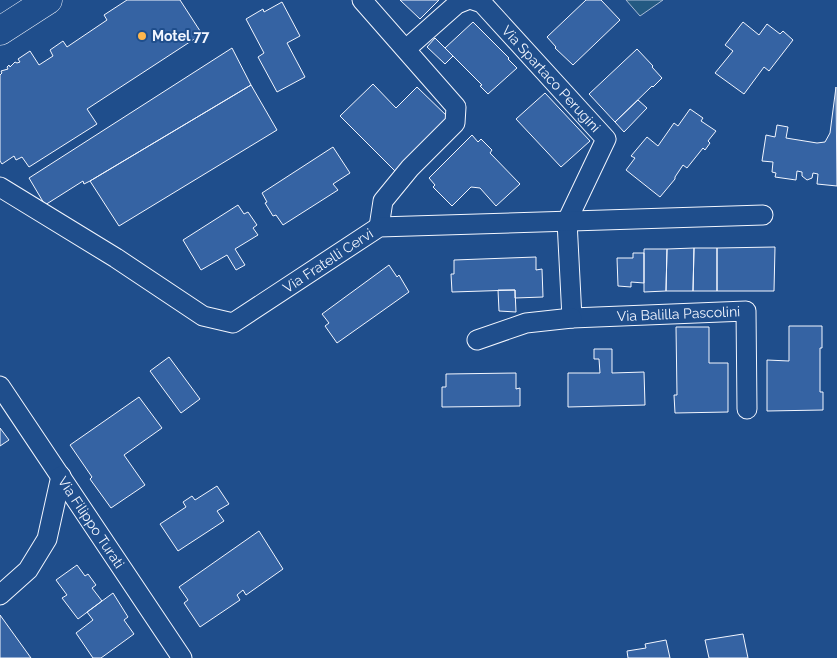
<svg xmlns="http://www.w3.org/2000/svg" width="837" height="658" font-family="Raleway,sans-serif">
  <rect width="100%" height="100%" fill="#1f4e8c"/>
  <!-- green -->
  <path fill="#245a82" stroke="#a8bbd7" d="M626,0H663L640,16Z"/>
  <!-- building -->
  <path fill="#3563a3" stroke="#f2f6ff" d="M127,0H180L202,34L87,109L97,124L29,167L22,157L16,160L14,156L2,164L0,161V75L2,73L1,71L8,69L7,67L9,65L10,67L15,62L17,63L20,62L18,59L30,51L39,65L53,56L50,50L63,41L67,47L107,20L104,15Z
    M400,0H439L420,19Z
    M586,0H601L620,20L573,65L555,48L556,47L547,37Z
    M282,2L300,36L287,43L305,77L277,92L258,57L264,53L246,19L263,9L264,12Z
    M473,22L509,58L508,59L517,68L488,94L480,86L482,85L445,48Z
    M743,22L759,35L767,24L780,34L783,31L793,40L769,71L764,67L744,94L715,73L733,51L725,45Z
    M435,38L453,56L445,64L427,47Z
    M232,48L251,85L90,181L84,184L83,181L45,205L29,178Z
    M637,49L653,66L652,67L662,78L653,87L652,86L615,122L589,94Z
    M373,84L396,108L417,87L450,119L396,172L340,116Z
    M251,85L277,130L119,226L90,181Z
    M836,87L837,186L817,184L818,174L813,173L812,178L807,180L802,176V172L797,171L796,180L775,177L776,173L772,172L773,162L762,161L766,135L775,137L777,125L788,127L786,138L817,143L825,142L830,133Z
    M545,93L590,141L561,167L516,119Z
    M638,100L647,108L624,132L615,122Z
    M690,109L703,118L701,121L716,131L708,141L710,143L705,150L703,148L687,168L683,165L675,177V179L660,197L626,170L635,158L631,156L647,137L658,146L674,123L678,126Z
    M472,135L478,142L481,139L492,150L490,153L520,184L496,206L480,188L471,187L452,206L433,187L435,185L429,178Z
    M333,147L350,173L333,184L338,190L283,225L276,215L273,216L265,203L267,202L262,193Z
    M238,205L244,214L248,212L257,225L253,228L258,235L235,249L245,265L236,270L227,255L201,270L183,240Z
    M775,247L774,291H717V248Z
    M694,248L693,291H666L667,249Z
    M694,248H717V291H693Z
    M644,249H667L666,291L644,292Z
    M633,253H644V283L631,282V287L618,286L617,258H633Z
    M536,257V270L542,269L543,297L515,298V290L452,292L451,274H454V260Z
    M389,265L397,277L399,275L409,292L337,343L325,326L329,323L322,314Z
    M498,290H515L516,312L499,311Z
    M789,326H822V348H820V392H823V410L767,411V360L789,361Z
    M676,327H709V363H728V412L675,413L674,395H677Z
    M594,349H612V373L644,372L645,405L568,407V373H600L599,359H594Z
    M169,357L200,399L181,413L150,371Z
    M516,373V389L520,388V406L442,407V387H446V374Z
    M139,397L162,428L124,455L145,485L111,508L90,479L92,477L70,445Z
    M0,428L9,440L0,446Z
    M217,486L229,504L217,511L224,521L178,551L160,524L186,507L183,502L192,496L195,500Z
    M259,531L283,569L246,595L243,590L237,595L240,600L200,627L184,603L188,600L179,587Z
    M77,565L85,576L88,574L96,585L92,588L102,601L78,619L62,598L67,595L56,580Z
    M113,593L128,617L124,620L134,634L101,658H93L76,633L93,620L87,612Z
    M0,615L31,658H0Z
    M743,634L748,658H709L705,640Z
    M666,640L670,658H628L627,651L646,648L645,644Z"/>
  <g fill="none" stroke-linecap="round" stroke-linejoin="round">
    <!-- street casing -->
    <g stroke="#f2f6ff" stroke-width="21">
      <g id="street">
        <path d="M362,0L456,107L455,123L410,168L383,201L379,227"/>
        <path id="s1" d="M473,0L482,3L606,139L567,221L572,318L746,311L747,409"/>
        <path d="M406,49L457,4L467,0"/>
        <path id="s2" d="M0,187L116,258L203,316L233,323L379,227L763,215"/>
        <path d="M477,340L526,323L572,318"/>
        <path id="s3" d="M0,386L182,658"/>
        <path d="M0,595L28,570L47,539L61,476"/>
      </g>
    </g>
    <!-- secondary casing -->
    <g stroke="#f2f6ff" stroke-width="29">
      <path id="secondary" d="M0,31L48,0"/>
    </g>
    <!-- street -->
    <use href="#street" stroke="#1f4e8c" stroke-width="19"/>
    <!-- secondary -->
    <use href="#secondary" stroke="#1f4e8c" stroke-width="28"/>
  </g>
  <!-- markers -->
  <circle fill="#ffb74d" stroke="#1f4e8c" stroke-width="2" cx="142" cy="36" r="5"/>
  <g text-anchor="middle" stroke-width="4" stroke-linejoin="round" paint-order="stroke">
    <!-- poi labels -->
    <g font-size="14" font-weight="bold" fill="#f2f6ff" stroke="#1f4e8c" text-anchor="start">
      <text x="152" y="41">Motel 77</text>
    </g>
    <!-- street labels -->
    <g font-size="14" fill="#f2f6ff" stroke="#1f4e8c">
      <text dy="5" stroke="none"><textPath href="#s1" startOffset="112">Via Spartaco Perugini</textPath></text>
      <text dy="5" stroke="none"><textPath href="#s2" startOffset="385">Via Fratelli Cervi</textPath></text>
      <text dy="5" stroke="none"><textPath href="#s1" startOffset="488">Via Balilla Pascolini</textPath></text>
      <text dy="5" stroke="none"><textPath href="#s3" startOffset="164">Via Filippo Turati</textPath></text>
    </g>
  </g>
</svg>
